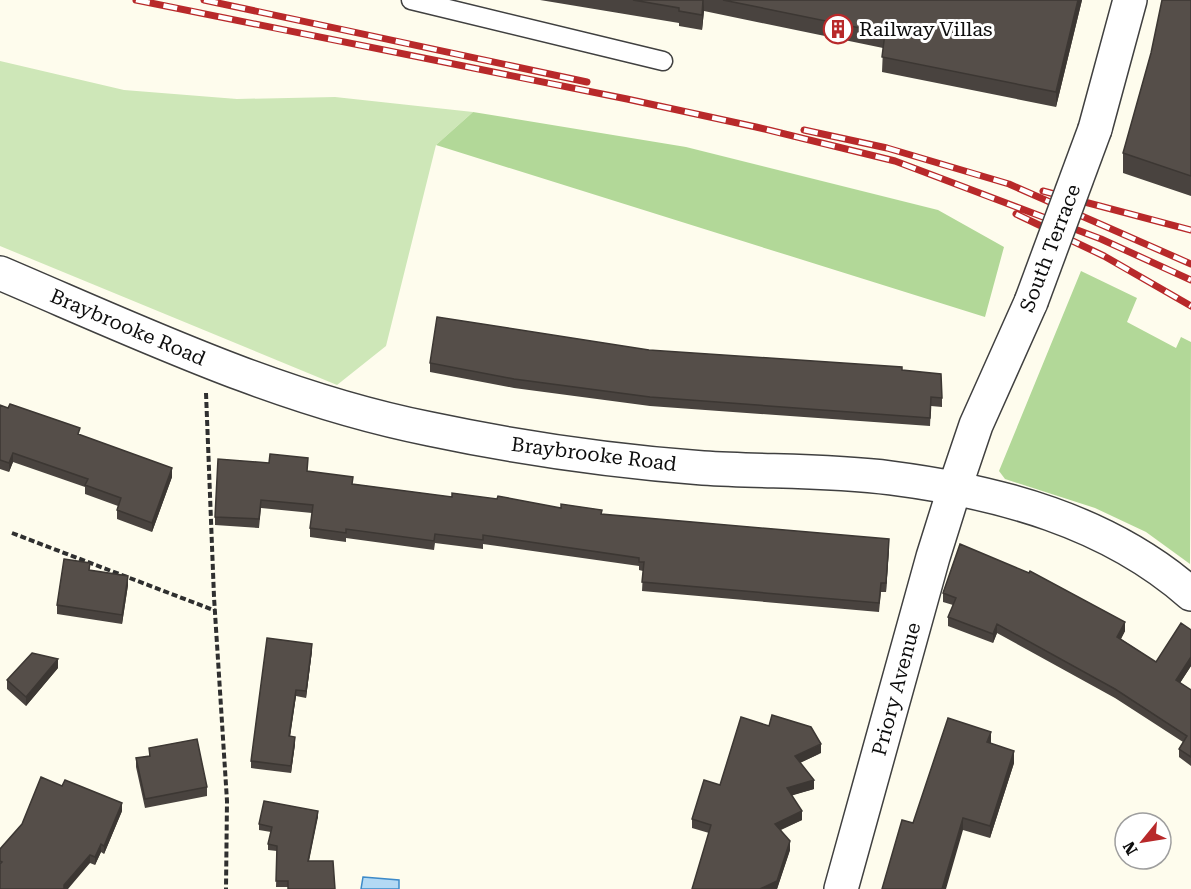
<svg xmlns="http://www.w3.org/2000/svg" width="1191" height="889" font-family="'Roboto Serif',serif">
  <rect width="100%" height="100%" fill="#fefced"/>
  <!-- green -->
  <path fill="#cee7b8" d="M0,61L124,90L237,99L335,97L473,112L436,145L386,346L337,385L0,246Z"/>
  <!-- forest -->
  <path fill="#b2d898" d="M473,112L686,147L938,210L1004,247L985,317L436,145Z
    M1081,271L1137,298L1127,322L1176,348L1181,337L1191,342L1190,564L1146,532L1095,508L1005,479L999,471Z"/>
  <!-- water -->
  <path fill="#b3d9f4" stroke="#3d8ac9" stroke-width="1.5" d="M363,877L399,880V889H361Z"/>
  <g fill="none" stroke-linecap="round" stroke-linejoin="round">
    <!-- service casing -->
    <g stroke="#404040" stroke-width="21">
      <path id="service" d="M411,0L663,61"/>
    </g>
    <!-- minor casing -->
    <g stroke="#404040" stroke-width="36">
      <path id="minor" d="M841,889L933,557L954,490"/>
    </g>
    <!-- tertiary casing -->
    <g stroke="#404040" stroke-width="36">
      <path id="tertiary" d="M1095,129L1130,0
        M0,273C141,333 279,399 430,429C520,448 611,461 703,468C766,472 829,470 891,478C999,492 1108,521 1191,594
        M954,490L976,425L1031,302"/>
    </g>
    <!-- path -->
    <path stroke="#2f2f2f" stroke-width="4" stroke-dasharray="6 3" stroke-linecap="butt" d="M206,393L214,597L227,801L226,889
      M12,533L216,611"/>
    <!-- service -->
    <use href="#service" stroke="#fff" stroke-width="18"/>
    <!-- minor -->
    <use href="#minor" stroke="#fff" stroke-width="33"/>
    <!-- tertiary -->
    <use href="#tertiary" stroke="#fff" stroke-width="33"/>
    <!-- rail casing -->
    <g stroke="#b8292a" stroke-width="7">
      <path id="rail" d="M136,0L627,99L756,127L895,161L1101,239L1191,280
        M204,0L587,82
        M804,130L887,148L1009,184L1191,264
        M1043,191L1191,230
        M1016,214L1104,256L1191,306"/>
    </g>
    <!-- rail -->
    <use href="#rail" stroke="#fff" stroke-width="4.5" stroke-dasharray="14" stroke-linecap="butt"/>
    <!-- tertiary-bridge casing -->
    <g stroke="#404040" stroke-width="36" stroke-linecap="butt">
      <path id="tertiary-bridge" d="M1031,302L1095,129"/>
    </g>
    <!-- tertiary-bridge -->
    <use href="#tertiary-bridge" stroke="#fff" stroke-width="33"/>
  </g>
  <!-- wall -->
  <path fill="#49433f" d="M540,0H1082L1056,107L882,72L883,48L704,11L702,30L679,26V23Z
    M1191,0V196L1123,173V153L1151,53Z
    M430,363L902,370L942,398V407L931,406L930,426L650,406L514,388L430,372Z
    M0,405L80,435L172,477L152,532L117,519V510L118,506L85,494V487L13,462L9,472L0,469Z
    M269,463L308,471L353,484L452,497L561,508L602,514L889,548L886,592H881L879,612L642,591L643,571L639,570V566L483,544V549L435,543L434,550L346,538V542L310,537V528L312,513L261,508L259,528L215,525V517Z
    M90,570L128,585L122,624L57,614V605Z
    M943,593L1125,631L1121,639L1156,662L1191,630V666L1180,683L1191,690V766L1179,757V749L1183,742L1115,698L997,633L993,643L948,626V617L953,605L943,602Z
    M312,651L306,698L296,696L290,737L295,744L291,773L251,768V761Z
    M58,668L26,706L7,689V680Z
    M991,744L1014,763L990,838L963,830L913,823Z
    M149,748L207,787V796L145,808L136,767V758L149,756Z
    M821,753L800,763L814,789L792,795L802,820L781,830L790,850L777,889H692L709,833L692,828V819L720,785Z
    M122,811L104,854L101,852L95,865L90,863L0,889V849Z
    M318,817L288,887H276L277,851L268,850V844L271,832L259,830V824Z"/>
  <!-- shaded-wall -->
  <path fill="#3c3733" d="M704,0V11L702,30V15Z
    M1078,0H1082L1056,107V92Z
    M13,453V462L9,472V463Z
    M172,468V477L152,532V523Z
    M889,539V548L886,592V583Z
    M128,576V585L122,624V615Z
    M1125,622V631L1117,646V637Z
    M997,624V633L993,643V634Z
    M312,644V651L306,698V691Z
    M1191,657V666L1176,689V680Z
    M58,659V668L26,706V697Z
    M296,690V696L289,743V736Z
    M991,732V744L987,742Z
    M295,737V744L291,773V766Z
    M821,744V753L795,765V756Z
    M1014,751V763L990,838V826Z
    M814,780V789L787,797V788Z
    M122,803V811L104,854V846Z
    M318,811V817L308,866V861Z
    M802,811V820L775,832V824Z
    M963,818V830L946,889H942Z
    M790,841V850L777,889H760Z
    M101,844V852L95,865V857Z
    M90,855V863L68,889H64V885Z"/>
  <!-- building -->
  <path fill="#554e49" stroke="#3c3733" stroke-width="1.5" d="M633,0H703L702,15L679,11V8Z
    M723,0H1078L1056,92L882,57L885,33Z
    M1162,0H1191V176L1123,153L1151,53Z
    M437,317L649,350L902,367V370L941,374L942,398L931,397L930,418L650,397L514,379L430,363Z
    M10,404L80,428L78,434L172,468L152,523L117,510L121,498L85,485L88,479L13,453L9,463L0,460V405L8,408Z
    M270,454L308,458L307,471L353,477L352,484L452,497V493L497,499L498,496L561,508V504L602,510L601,514L889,539L886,583H881L879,603L642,582L644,562H639V558L483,535V540L435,534L434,541L346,529V533L310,528L313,505L261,500L259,519L215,517L218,459L269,463Z
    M960,544L1029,573L1030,571L1125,622L1117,637L1156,662L1181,623L1191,630V657L1176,680L1191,690V757L1179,749L1187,736L1115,689L997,624L993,634L948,617L956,598L943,593Z
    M64,559L90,563L89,570L128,576L122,615L57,605Z
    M267,638L312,644L306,691L296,690L289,736L295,737L291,766L251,761Z
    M32,653L58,659L26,697L7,680Z
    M772,715L811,727L821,744L795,756L814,780L787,788L802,811L775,824L790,841L777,881L760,889H692L711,825L692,819L704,780L720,785L741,717L769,726Z
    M948,718L991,732L987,742L1014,751L990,826L963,818L942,889H882L902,820L913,823Z
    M197,739L207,787L145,799L136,758L150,756L149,748Z
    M41,777L62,786L65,780L122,803L104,846L101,844L95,857L90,855L64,885V889H0V864L2,862L0,861V849L22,824Z
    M264,801L318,811L308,861H333L335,889H288V881H276L277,846L268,844L272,827L259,824Z"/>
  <!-- icons -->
  <defs>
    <g id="building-ring" transform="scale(1.5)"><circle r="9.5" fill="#fff" stroke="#b8292a" stroke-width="1.5"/><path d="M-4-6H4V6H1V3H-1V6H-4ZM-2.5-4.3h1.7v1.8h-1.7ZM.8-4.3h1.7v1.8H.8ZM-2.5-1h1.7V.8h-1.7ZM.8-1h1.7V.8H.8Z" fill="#b8292a"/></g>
  </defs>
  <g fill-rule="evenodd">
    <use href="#building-ring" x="838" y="29"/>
  </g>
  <g text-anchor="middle" stroke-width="6" stroke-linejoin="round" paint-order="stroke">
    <!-- poi labels -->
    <g font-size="20" fill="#0d0d0d" stroke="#fff" text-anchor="start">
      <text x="859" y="36">Railway Villas</text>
    </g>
    <!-- street labels -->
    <g font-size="20" fill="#0d0d0d" stroke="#fff">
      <text transform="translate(1050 248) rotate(-69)" y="7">South Terrace</text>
      <text transform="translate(128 327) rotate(23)" y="7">Braybrooke Road</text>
      <text transform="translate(594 454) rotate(7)" y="7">Braybrooke Road</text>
      <text transform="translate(896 689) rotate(-75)" y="7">Priory Avenue</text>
    </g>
  </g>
  <!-- north arrow -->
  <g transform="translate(1143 841) rotate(240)"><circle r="28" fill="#ffffff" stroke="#9e9e9e" stroke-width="1.5"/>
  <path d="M0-4.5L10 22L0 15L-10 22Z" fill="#b8292a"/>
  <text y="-9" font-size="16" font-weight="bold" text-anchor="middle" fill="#0d0d0d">N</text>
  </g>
</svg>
